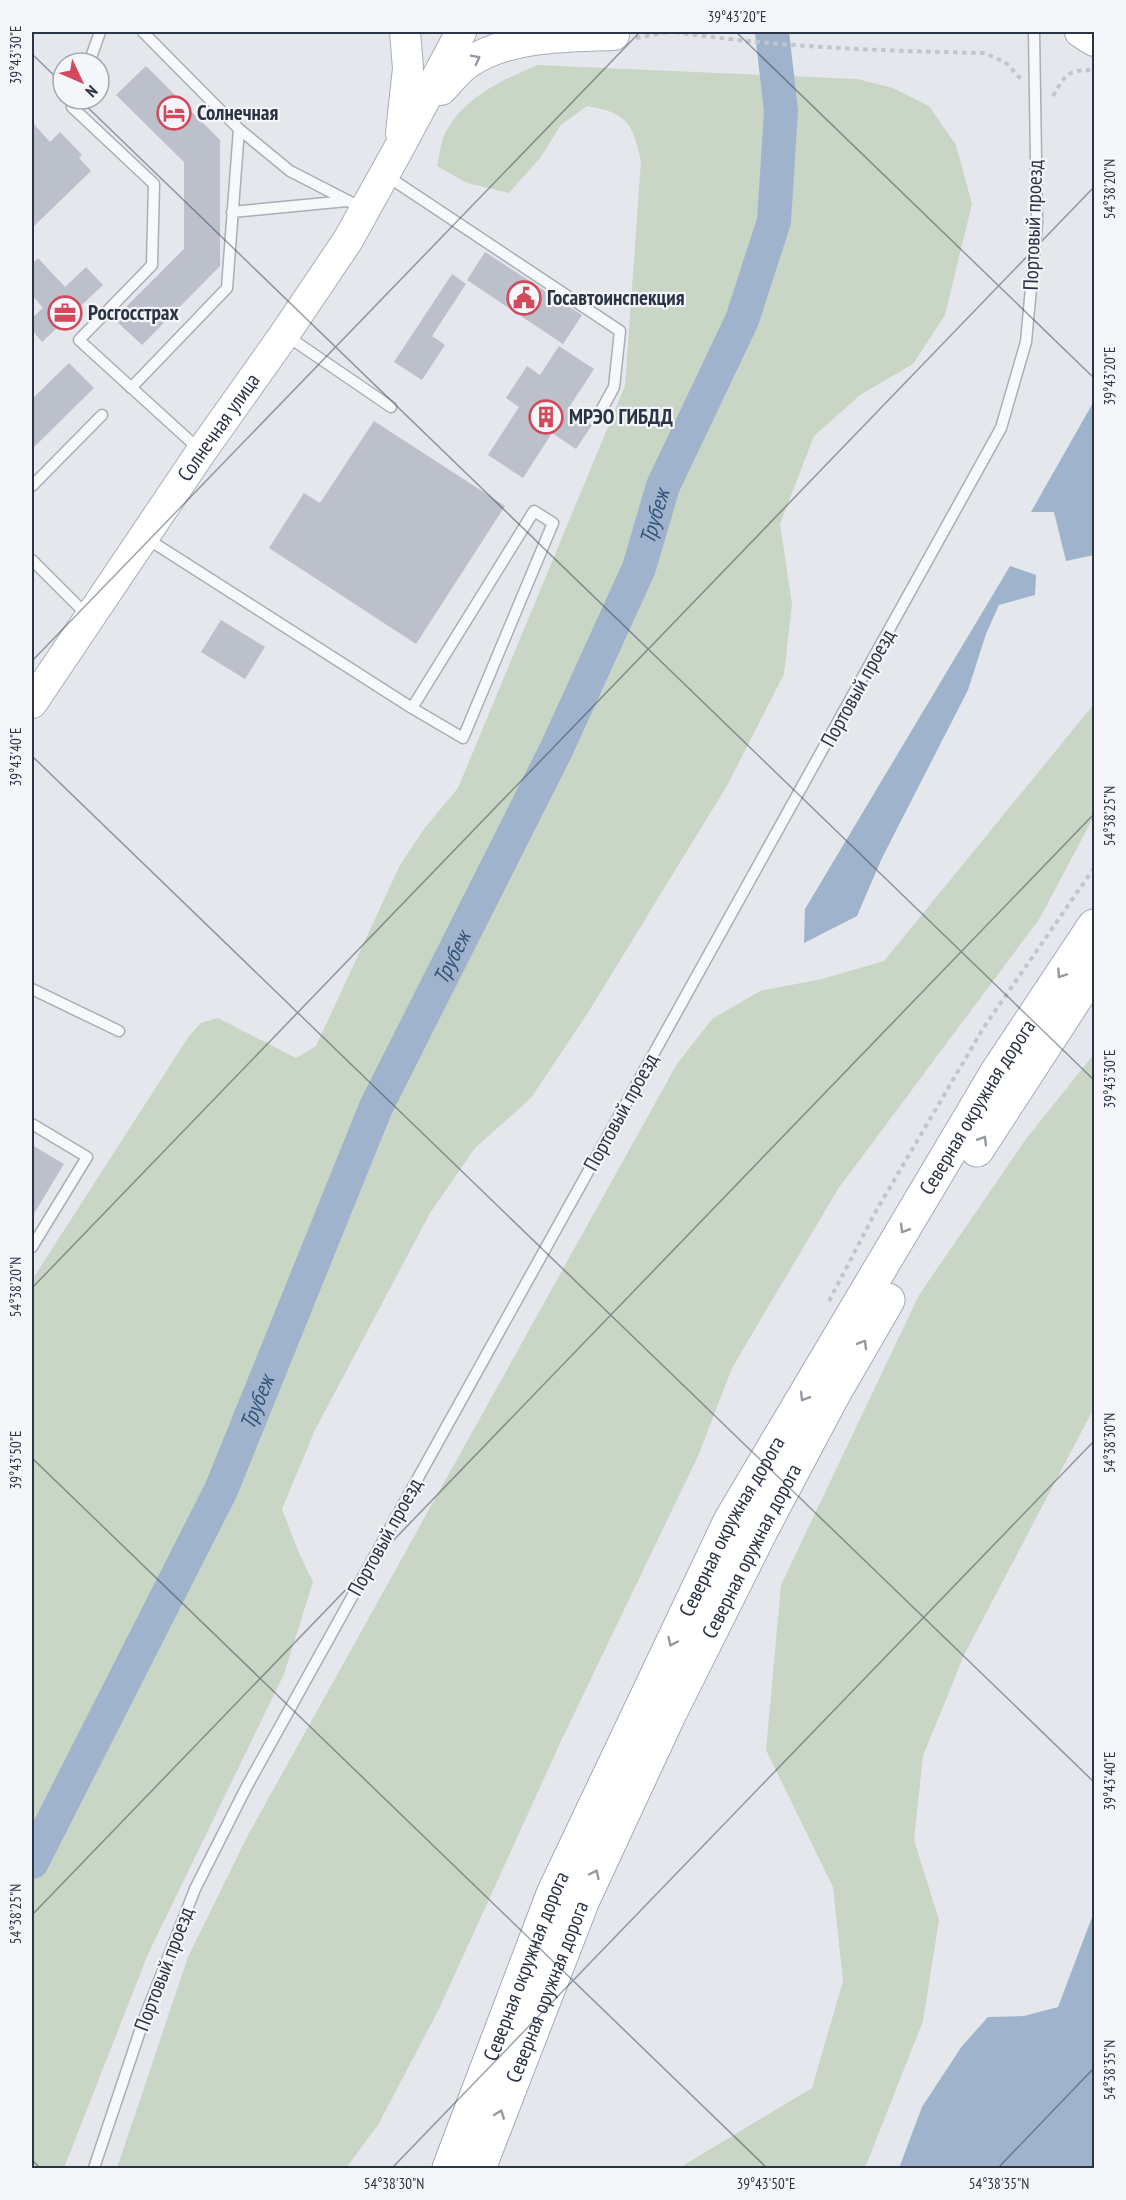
<svg xmlns="http://www.w3.org/2000/svg" width="1126" height="2200" font-family="'PT Sans Narrow',sans-serif">
  <rect width="100%" height="100%" fill="#e4e7ec"/>
  <!-- green -->
  <path fill="#c9d6c5" d="M537,65L857,79L893,88L929,106L956,145L972,204L945,315L913,364L860,395L814,436L780,524L792,604L784,674L728,784L589,1011L531,1098L475,1148L430,1213L315,1430L282,1509L299,1553L313,1582L284,1674L148,1954L64,2168H32V1280L189,1036L201,1023L218,1018L296,1058L316,1046L400,865L424,829L458,788L625,386L641,161C632,122 627,113 587,106L561,125L540,158L509,193L467,183L437,166C439,157 440,147 443,138C460,99 500,81 537,65Z
    M1094,704V816L1040,918L838,1189L732,1368L698,1456L562,1739L439,2009L378,2125L346,2168H117L188,1957L248,1835L677,1064L712,1019L760,991L822,979L884,961Z
    M1094,1054V1408L964,1655L923,1756L914,1840L939,1920L923,2021L865,2168H679L812,2088L843,1981L833,1887L766,1750L781,1585L919,1295L1026,1139Z"/>
  <!-- water -->
  <path fill="#9fb4cc" d="M1094,401V555L1066,561L1054,512H1031Z
    M1010,566L1036,575L1035,595L999,605L986,634L968,690L882,858L857,916L804,943L805,909Z
    M1094,1912V2168H899L922,2107L962,2046L988,2017L1024,2016L1058,2007Z"/>
  <g fill="none" stroke-linecap="round" stroke-linejoin="round">
    <!-- river -->
    <path stroke="#9fb4cc" stroke-width="34" id="s1" d="M32,1862L221,1490L376,1107L556,750L639,568L663,486L742,320L774,221L781,111L772,32"/>
  </g>
  <!-- building -->
  <path fill="#bbc0ca" d="M146,66L220,140V266L142,345L114,319L184,249V162L116,95Z
    M32,122L50,142L60,132L82,155L79,158L91,171L32,228Z
    M485,252L582,315L563,344L467,280Z
    M38,258L65,287L86,267L103,285L42,342L32,330V318L43,308L32,295V264Z
    M452,274L466,284L432,336L445,345L422,380L394,362Z
    M559,346L594,369L568,409L592,425L576,449L552,433L523,478L488,455L519,407L506,398L527,366L540,375Z
    M69,363L94,388L32,449V399Z
    M374,421L505,506L416,644L269,548L304,493L320,503Z
    M221,620L265,647L245,679L201,652Z
    M32,1145L64,1164L32,1217Z"/>
  <g fill="none" stroke-linecap="round" stroke-linejoin="round">
    <!-- service casing -->
    <g stroke="#a9aeb7" stroke-width="13">
      <path id="service" d="M89,63L100,32
        M75,99L72,107L154,184L152,265L79,340L201,451
        M239,129L290,171L364,209
        M387,176L620,331L614,387L597,418
        M232,212L347,201
        M287,336L391,407
        M131,388L227,288L239,129L143,32
        M32,486L102,415
        M146,538L412,708L534,511L553,523L463,738L412,708
        M32,560L89,617
        M32,989L119,1031
        M32,1124L87,1157L32,1247
        M94,2168L144,2019L195,1889L247,1786L1001,428L1026,342L1037,223L1034,32"/>
    </g>
    <!-- secondary casing -->
    <g stroke="#a9aeb7" stroke-width="32">
      <g id="secondary">
        <path d="M1080,32L1094,41"/>
        <path d="M441,90C449,82 457,71 467,64C505,36 568,36 614,35"/>
        <path d="M401,133L408,68L405,32"/>
        <path id="s2" d="M32,703L201,452L284,335L348,240L399,148L461,32"/>
      </g>
    </g>
    <!-- primary casing -->
    <g stroke="#a3abb8" stroke-width="35">
      <g id="primary">
        <path d="M977,1150L1094,970"/>
        <path id="s3" d="M449,2168L553,1894L730,1521L997,1072L1094,926"/>
        <path id="s4" d="M479,2168L583,1900L669,1715L761,1531L832,1397L888,1300"/>
      </g>
    </g>
    <!-- path -->
    <path stroke="#c2c5cb" stroke-width="4" stroke-dasharray="4.5 4.5" stroke-linecap="butt" d="M675,32C777,47 881,51 984,53L1005,62L1021,79
      M636,38L668,32
      M1053,96C1066,73 1068,70 1094,70
      M829,1301L876,1211L984,1027L1094,868"/>
    <!-- service -->
    <use href="#service" stroke="#f7f8fa" stroke-width="10"/>
    <!-- secondary -->
    <use href="#secondary" stroke="#fff" stroke-width="30"/>
    <!-- primary -->
    <use href="#primary" stroke="#fff" stroke-width="33"/>
  </g>
  <!-- one-way arrows -->
  <defs><path id="oneway-chevron" d="M-2-3.5L2.5 0L-2 3.5" fill="none" stroke-width="1.6" stroke-linecap="round" stroke-linejoin="round" transform="scale(1.5)"/></defs>
  <g stroke="#959aa2">
    <use href="#oneway-chevron" transform="translate(476 59) rotate(-27)"/>
    <use href="#oneway-chevron" transform="translate(1061 974) rotate(124)"/>
    <use href="#oneway-chevron" transform="translate(983 1140) rotate(-59)"/>
    <use href="#oneway-chevron" transform="translate(904 1229) rotate(121)"/>
    <use href="#oneway-chevron" transform="translate(863 1344) rotate(-60)"/>
    <use href="#oneway-chevron" transform="translate(804 1397) rotate(121)"/>
    <use href="#oneway-chevron" transform="translate(672 1642) rotate(115)"/>
    <use href="#oneway-chevron" transform="translate(595 1874) rotate(-65)"/>
    <use href="#oneway-chevron" transform="translate(500 2114) rotate(-69)"/>
  </g>
  <!-- ticks -->
  <path fill="none" stroke="#2b3445" stroke-width="1.5" stroke-opacity="0.45" d="M736,32L1094,378M32,34L34,32M32,54L63,84M79,99L1094,1080M32,661L640,32M32,756L1094,1782M32,1288L1094,187M32,1458L767,2168M32,1915L1094,814M32,2160L40,2168M392,2168L1094,1441M998,2168L1094,2068"/>
  <!-- icons -->
  <defs>
    <g id="hotel-ring" transform="scale(1.725)"><circle r="9.5" fill="#f4f6f9" stroke="#d1495b" stroke-width="1.5"/><path d="M-6-4.5h1.5V1H6V5H4.5V3h-9V5H-6ZM-4 0a1.8 1.8 0 1 1 3.6 0ZM.5 0V-2.5h3Q6-2.5 6 0Z" fill="#d1495b"/></g>
    <g id="civic-ring" transform="scale(1.725)"><circle r="9.5" fill="#f4f6f9" stroke="#d1495b" stroke-width="1.5"/><path d="M-.6-6.5H3V-4.5H.6V-3L4-1V1h2V6H-6V1h2V-1L-.6-3ZM-1.2 2.5V6h2.4V2.5Z" fill="#d1495b"/></g>
    <g id="office-ring" transform="scale(1.725)"><circle r="9.5" fill="#f4f6f9" stroke="#d1495b" stroke-width="1.5"/><path d="M-6-3h4V-5.5h4V-3h4V5H-6ZM-1-4.5V-3h2v-1.5ZM-6 0V1H6V0Z" fill="#d1495b"/></g>
    <g id="building-ring" transform="scale(1.725)"><circle r="9.5" fill="#f4f6f9" stroke="#d1495b" stroke-width="1.5"/><path d="M-4-6H4V6H1V3H-1V6H-4ZM-2.5-4.3h1.7v1.8h-1.7ZM.8-4.3h1.7v1.8H.8ZM-2.5-1h1.7V.8h-1.7ZM.8-1h1.7V.8H.8Z" fill="#d1495b"/></g>
  </defs>
  <g fill-rule="evenodd">
    <use href="#hotel-ring" x="174" y="113"/>
    <use href="#civic-ring" x="524" y="298"/>
    <use href="#office-ring" x="65" y="313"/>
    <use href="#building-ring" x="546" y="417"/>
  </g>
  <g text-anchor="middle" stroke-width="4.5" stroke-linejoin="round" paint-order="stroke">
    <!-- poi labels -->
    <g font-size="21" font-weight="bold" fill="#2b3445" stroke="#f4f6f9" text-anchor="start">
      <text x="197" y="120">Солнечная</text>
      <text x="547" y="305">Госавтоинспекция</text>
      <text x="88" y="320">Росгосстрах</text>
      <text x="569" y="424">МРЭО ГИБДД</text>
    </g>
    <!-- street labels -->
    <g font-size="21" fill="#2b3445" stroke="#f4f6f9">
      <text transform="translate(1033 225) rotate(-88)" y="7">Портовый проезд</text>
      <text dy="7" stroke="none"><textPath href="#s2" startOffset="333">Солнечная улица</textPath></text>
      <text transform="translate(858 688) rotate(-61)" y="7">Портовый проезд</text>
      <text dy="7" stroke="none"><textPath href="#s3" startOffset="1188">Северная окружная дорога</textPath></text>
      <text transform="translate(621 1112) rotate(-61)" y="7">Портовый проезд</text>
      <text dy="7" stroke="none"><textPath href="#s3" startOffset="702">Северная окружная дорога</textPath></text>
      <text transform="translate(385 1537) rotate(-61)" y="7">Портовый проезд</text>
      <text dy="7" stroke="none"><textPath href="#s4" startOffset="675">Северная оружная дорога</textPath></text>
      <text dy="7" stroke="none"><textPath href="#s3" startOffset="216">Северная окружная дорога</textPath></text>
      <text transform="translate(164 1969) rotate(-69)" y="7">Портовый проезд</text>
      <text dy="7" stroke="none"><textPath href="#s4" startOffset="189">Северная оружная дорога</textPath></text>
    </g>
    <!-- water labels -->
    <g font-size="22" font-style="italic" fill="#34527a" stroke="#f4f6f9">
      <text dy="8" stroke="none"><textPath href="#s1" startOffset="1484">Трубеж</textPath></text>
      <text dy="8" stroke="none"><textPath href="#s1" startOffset="998">Трубеж</textPath></text>
      <text dy="8" stroke="none"><textPath href="#s1" startOffset="512">Трубеж</textPath></text>
    </g>
  </g>
  <!-- border -->
  <rect width="1126" height="2200" fill="none" stroke="#f4f6f9" stroke-width="66"/>
  <!-- north arrow -->
  <g transform="translate(81 81) rotate(134)"><circle r="28" fill="#f4f6f9" stroke="#a4a8b1" stroke-width="1.5"/>
  <path d="M0-4.5L10 22L0 15L-10 22Z" fill="#d1495b"/>
  <text y="-9" font-size="16" font-weight="bold" text-anchor="middle" fill="#2b3445">N</text>
  </g>
  <rect x="33" y="33" width="1060" height="2134" fill="none" stroke="#2b3445" stroke-width="2"/>
  <g font-size="15" text-anchor="middle" fill="#2b3445">
    <text x="737" y="22">39°43'20"E</text>
    <text transform="translate(16 55) rotate(-90)" y="5">39°43'30"E</text>
    <text transform="translate(1110 189) rotate(-90)" y="5">54°38'20"N</text>
    <text transform="translate(1110 376) rotate(-90)" y="5">39°43'20"E</text>
    <text transform="translate(16 757) rotate(-90)" y="5">39°43'40"E</text>
    <text transform="translate(1110 816) rotate(-90)" y="5">54°38'25"N</text>
    <text transform="translate(1110 1079) rotate(-90)" y="5">39°43'30"E</text>
    <text transform="translate(16 1287) rotate(-90)" y="5">54°38'20"N</text>
    <text transform="translate(1110 1443) rotate(-90)" y="5">54°38'30"N</text>
    <text transform="translate(16 1460) rotate(-90)" y="5">39°43'50"E</text>
    <text transform="translate(1110 1781) rotate(-90)" y="5">39°43'40"E</text>
    <text transform="translate(16 1914) rotate(-90)" y="5">54°38'25"N</text>
    <text transform="translate(1110 2070) rotate(-90)" y="5">54°38'35"N</text>
    <text x="394" y="2189">54°38'30"N</text>
    <text x="766" y="2189">39°43'50"E</text>
    <text x="999" y="2189">54°38'35"N</text>
  </g>
</svg>
